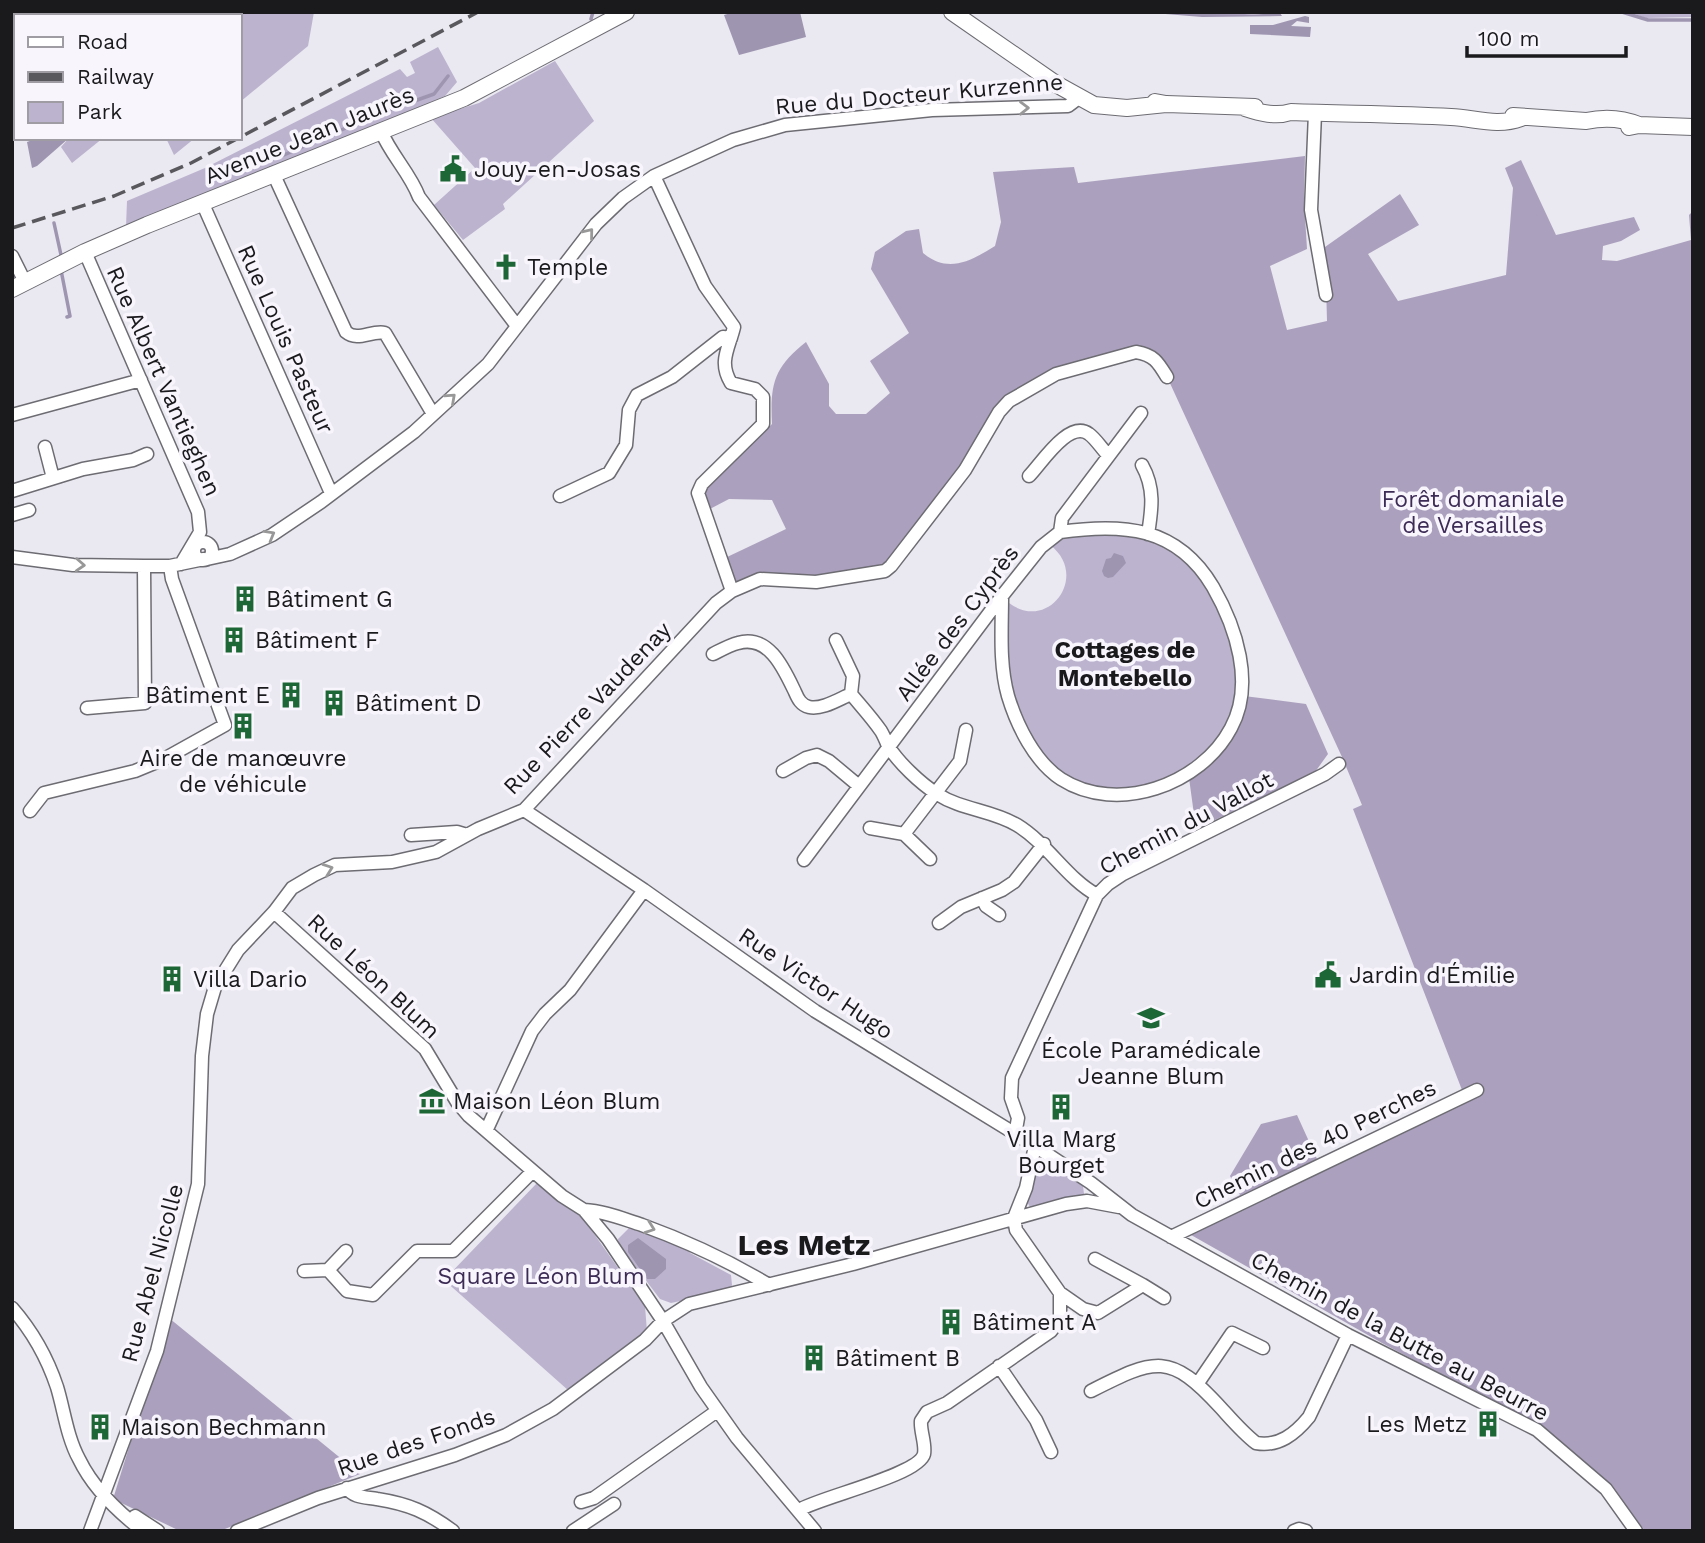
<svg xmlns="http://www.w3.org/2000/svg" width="1705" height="1543" font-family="'Work Sans',sans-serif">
  <rect width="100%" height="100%" fill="#eae8f0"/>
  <!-- green -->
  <path fill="#bcb3cf" d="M182,12H314L308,46L240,102V16H179Z
    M1629,12H1693V17L1646,18Z
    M438,47L457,82L445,96L376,127L126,227L127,201L205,168L400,69L407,77L415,73L410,62Z
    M555,61L594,121L503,204L505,209L463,240L434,205L475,168L431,118L479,103Z
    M69,138H103L72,163L61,147Z
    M166,138H195L174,155Z
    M1103,531C1172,541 1184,548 1219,609C1235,638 1242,679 1233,712C1214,778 1112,814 1057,770C1051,764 1046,756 1040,750C1022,727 1010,695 1008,667C1006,646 1008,624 1009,603C1049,633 1090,575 1050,545L1067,536Z
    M1045,1160L1083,1186L1084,1194L1030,1207L1027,1202L1036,1167L1039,1162Z
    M537,1183L580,1214L645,1306L647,1332L569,1391L444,1280Z
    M631,1226L687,1246L690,1253L731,1275L732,1285L730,1290L671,1303L660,1299L619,1245L618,1239Z"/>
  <!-- forest -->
  <path fill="#aba1be" d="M1199,12H1282L1245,15H1200Z
    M1305,156L1304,200L1307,249L1270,266L1287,330L1327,321L1325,247L1400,194L1419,225L1368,254L1398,301L1506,275L1513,188L1505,168L1521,160L1556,235L1634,217L1640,230L1621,241L1603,246L1602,260L1617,261L1691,240L1689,215L1693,211V1531H1645L1615,1491L1540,1427L1382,1343L1177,1227L1240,1195L1230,1176L1261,1124L1297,1115L1317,1159L1462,1090L1353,809L1362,805L1342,757L1157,355L1140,346L1052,370L1005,398L960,468L887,562L871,568L816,575L759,573L735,583L725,558L786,529L772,500L729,499L708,510L702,492L772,424C770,384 774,367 806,342L829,384V406L836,414H866L890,393L870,361L909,333L871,269L875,252L906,231L919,229L923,253C948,274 971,261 995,246L1001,222L993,172L1074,167L1078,183Z
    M1244,696L1306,704L1328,754L1315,772L1196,829L1189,778L1229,741Z
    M169,1318L360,1474L220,1531H180L113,1499Z"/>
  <!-- water -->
  <path fill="#9e95b1" d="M734,12H800L806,37L739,55L724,15Z
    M1141,12L1245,15L1280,13L1282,16L1202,17Z
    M1305,16L1309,17V23L1297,21L1291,26L1311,27L1310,37L1250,34V25H1273Z
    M38,138H69L37,166L32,168L27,142Z
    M1114,553L1123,556L1126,563L1113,577L1108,578L1104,576L1102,571L1106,559L1111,558Z
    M638,1238L666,1259V1269L655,1279H647L628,1252V1245Z"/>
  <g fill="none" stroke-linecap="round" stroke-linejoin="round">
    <!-- stream -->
    <path stroke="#9e95b1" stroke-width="3.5" d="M1622,12L1648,20H1693
      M591,19L593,12
      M277,158L378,114L434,94L448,76
      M54,223L61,255
      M61,270L70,316L67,317"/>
    <!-- minor casing -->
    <g stroke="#6e6c73" stroke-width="15">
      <path id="minor" d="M12,58H16
        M1315,113L1311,210L1326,295
        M381,131C391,155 410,173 419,197L517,326
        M273,173L346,332C358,342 371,330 385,333L433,414
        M654,176L705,286L734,327C729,348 718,362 731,383L755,389L763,397V424L702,484L698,493L732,591
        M202,202L331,493
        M85,252L198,512L200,532L181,564
        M12,256L25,282
        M12,415L141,380
        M45,447L53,478
        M1142,465C1155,488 1152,509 1148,534
        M1029,476C1041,464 1069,419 1089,434C1096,439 1102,449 1108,455
        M12,491L83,469L133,460L147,454
        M560,496L609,473L626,445L629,410L637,395L672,377L723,337L731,338
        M12,515L29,510
        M194 551a9 9 0 1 1 18 0a9 9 0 1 1-18 0Z
        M12,557L73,565L144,566H170L204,559
        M207,559L230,554L272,535L321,502L414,432L488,364L596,224L623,198L654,176L733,140L785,125L932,110L1068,106L1080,97
        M1002,596C1002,629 999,664 1008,696C1017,726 1035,762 1061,779C1117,815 1201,785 1231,728C1255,684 1236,627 1213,587C1177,526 1122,523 1060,532
        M836,640L853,676L851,694C861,706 872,718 881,731C884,736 886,741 888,746C899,763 920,783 937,794C962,810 992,810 1017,825C1048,844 1067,879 1097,895
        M713,654C721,650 730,645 738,643C769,634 784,669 795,692C798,699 801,705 809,707C822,710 839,699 851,694
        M87,708L145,703L144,566
        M783,771L806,758L817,755L829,761L859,786
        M524,810L644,890L815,1011L1035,1146L1091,1183L1132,1215L1348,1335L1537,1430L1606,1489L1636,1531
        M30,811L44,793L135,771L164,759L225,725L172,579L170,566
        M870,828L904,834
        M411,835L457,832L467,835
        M930,859L904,834L960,761L966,730
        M804,860L1002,596L1041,547L1060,532L1062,518L1141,413
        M982,898L986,906L999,915
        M274,912L425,1049L457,1102L469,1116L562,1196L584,1210L608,1239L663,1321L701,1387L737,1438L815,1531
        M939,923L961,907L1002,890L1014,882L1044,844
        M487,1129L532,1031L545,1014L570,990L644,890
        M1015,1135L1018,1118L1011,1098L1012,1078L1097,895L1108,884L1123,874L1325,774L1339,764
        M584,1210C604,1211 623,1219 642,1225C686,1241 729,1261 769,1285
        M1014,1218L1026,1188L1035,1146
        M1171,1237L1477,1090
        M328,1270L346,1251
        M304,1271L328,1270L347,1291L373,1295L417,1251H453L532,1172
        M1143,1285L1164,1298
        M1060,1293L1083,1309L1098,1313L1143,1285L1095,1259
        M12,1308C33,1332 47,1357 57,1387C64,1410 67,1437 79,1459C93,1488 118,1512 143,1531
        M999,1366L1036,1420L1051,1452
        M1198,1383L1232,1333L1263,1348
        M1091,1391C1156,1358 1170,1352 1221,1408C1232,1420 1243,1433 1256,1443C1279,1447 1295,1434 1309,1417L1348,1335
        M347,1488C353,1498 366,1497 377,1499C409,1504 427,1512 453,1531
        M581,1502L594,1498L717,1411
        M799,1510C820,1497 919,1475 924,1454C926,1444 920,1431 921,1421L927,1412L947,1403L1051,1331L1060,1319V1293L1016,1230L1014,1218
        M135,1516L158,1531
        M90,1531L157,1351L198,1184L202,1056L207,1014L215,987L238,950L274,912L292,888L314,875L335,865L392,862L436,852L478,829L524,810L716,603L732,591L760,579L816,582L885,571L891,566L965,470L999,412L1009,401L1056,374L1136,352C1154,355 1158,362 1167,377
        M237,1531L318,1498L455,1455L506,1435L553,1409L645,1340L663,1321L689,1304L853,1264L1066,1204L1087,1201L1119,1207
        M573,1531L614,1504
        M1294,1531L1299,1529L1306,1531"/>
    </g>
    <!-- secondary casing -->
    <g stroke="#6e6c73" stroke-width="18">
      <path id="secondary" d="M952,12L1056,84L1094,105L1127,108L1166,104
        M71,16L79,12
        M12,37L16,36
        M1155,102L1166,104L1255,107
        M1245,108C1260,113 1276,117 1291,112C1345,114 1398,114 1451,117C1475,118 1497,127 1521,118
        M1513,116L1586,121C1604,117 1622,118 1639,125
        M1629,127L1639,125L1693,127
        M12,289L85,252L147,225L464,98L626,12"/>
    </g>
    <!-- minor -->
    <use href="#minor" stroke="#fff" stroke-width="12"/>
    <!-- secondary -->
    <use href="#secondary" stroke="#fff" stroke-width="16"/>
    <!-- rail -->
    <path stroke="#59585c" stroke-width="3.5" stroke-dasharray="14 7" stroke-linecap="butt" d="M12,228L114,196L191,163L478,12"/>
  </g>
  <!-- one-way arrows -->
  <defs><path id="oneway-chevron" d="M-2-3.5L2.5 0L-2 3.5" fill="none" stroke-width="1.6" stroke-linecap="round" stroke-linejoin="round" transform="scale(1.75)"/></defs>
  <g stroke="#989899">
    <use href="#oneway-chevron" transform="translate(1024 108) rotate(-1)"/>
    <use href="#oneway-chevron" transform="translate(589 233) rotate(-51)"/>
    <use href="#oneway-chevron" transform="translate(451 398) rotate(-42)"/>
    <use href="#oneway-chevron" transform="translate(270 535) rotate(-30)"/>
    <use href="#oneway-chevron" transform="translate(80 565) rotate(3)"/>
    <use href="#oneway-chevron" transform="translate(328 869) rotate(-20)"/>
    <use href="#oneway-chevron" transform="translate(650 1228) rotate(20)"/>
  </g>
  <!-- icons -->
  <defs>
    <g id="civic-bare" transform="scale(2.1)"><path d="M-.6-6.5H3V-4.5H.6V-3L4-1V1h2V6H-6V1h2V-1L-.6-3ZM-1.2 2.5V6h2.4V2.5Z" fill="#1c6735" stroke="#f8f5fd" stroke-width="2.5" paint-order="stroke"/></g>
    <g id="church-bare" transform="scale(2.1)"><path d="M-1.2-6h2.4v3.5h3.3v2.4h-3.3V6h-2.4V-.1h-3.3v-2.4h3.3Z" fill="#1c6735" stroke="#f8f5fd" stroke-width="2.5" paint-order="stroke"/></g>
    <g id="building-bare" transform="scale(2.1)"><path d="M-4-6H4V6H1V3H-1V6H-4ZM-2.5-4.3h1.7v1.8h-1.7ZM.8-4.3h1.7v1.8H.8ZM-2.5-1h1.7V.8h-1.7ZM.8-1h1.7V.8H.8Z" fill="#1c6735" stroke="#f8f5fd" stroke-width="2.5" paint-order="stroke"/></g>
    <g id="school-bare" transform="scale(2.1)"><path d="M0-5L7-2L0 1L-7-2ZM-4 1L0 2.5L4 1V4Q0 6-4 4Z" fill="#1c6735" stroke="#f8f5fd" stroke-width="2.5" paint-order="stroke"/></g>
    <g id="museum-bare" transform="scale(2.1)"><path d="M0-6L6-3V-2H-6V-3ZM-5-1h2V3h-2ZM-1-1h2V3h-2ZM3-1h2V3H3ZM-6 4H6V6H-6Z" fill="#1c6735" stroke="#f8f5fd" stroke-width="2.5" paint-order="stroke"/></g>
  </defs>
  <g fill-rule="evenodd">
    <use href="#civic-bare" x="453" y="169"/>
    <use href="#church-bare" x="506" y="267"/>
    <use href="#building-bare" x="245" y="599"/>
    <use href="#building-bare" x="234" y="640"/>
    <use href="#building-bare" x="291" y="695"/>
    <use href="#building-bare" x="334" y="703"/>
    <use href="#building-bare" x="243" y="726"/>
    <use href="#civic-bare" x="1328" y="975"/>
    <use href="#building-bare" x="172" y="979"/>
    <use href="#school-bare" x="1151" y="1018"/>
    <use href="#museum-bare" x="432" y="1101"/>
    <use href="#building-bare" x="1061" y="1107"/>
    <use href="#building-bare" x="951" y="1322"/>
    <use href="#building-bare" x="814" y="1358"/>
    <use href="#building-bare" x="1488" y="1424"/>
    <use href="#building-bare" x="100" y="1427"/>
  </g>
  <g text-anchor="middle" stroke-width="7" stroke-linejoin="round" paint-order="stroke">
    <!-- street labels -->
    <g font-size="23" fill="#1a191c" stroke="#f8f5fd">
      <text transform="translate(919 94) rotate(-5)" y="8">Rue du Docteur Kurzenne</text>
      <text transform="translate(309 135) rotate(-22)" y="8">Avenue Jean Jaurès</text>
      <text transform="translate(286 339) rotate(66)" y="8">Rue Louis Pasteur</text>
      <text transform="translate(164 381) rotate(66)" y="8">Rue Albert Vantieghen</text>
      <text transform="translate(957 623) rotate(-53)" y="8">Allée des Cyprès</text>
      <text transform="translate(587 708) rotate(-46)" y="8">Rue Pierre Vaudenay</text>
      <text transform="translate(1186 823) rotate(-28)" y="8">Chemin du Vallot</text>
      <text transform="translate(374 976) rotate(43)" y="8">Rue Léon Blum</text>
      <text transform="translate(816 983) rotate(34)" y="8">Rue Victor Hugo</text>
      <text transform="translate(1315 1144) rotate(-26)" y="8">Chemin des 40 Perches</text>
      <text transform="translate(152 1273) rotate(-75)" y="8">Rue Abel Nicolle</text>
      <text transform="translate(1400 1336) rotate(28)" y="8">Chemin de la Butte au Beurre</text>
      <text transform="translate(416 1442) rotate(-19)" y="8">Rue des Fonds</text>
    </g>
    <!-- poi labels -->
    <g font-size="23" fill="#1a191c" stroke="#f8f5fd" text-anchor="start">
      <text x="474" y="177">Jouy-en-Josas</text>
      <text x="527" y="275">Temple</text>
      <text x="266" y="607">Bâtiment G</text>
      <text x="255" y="648">Bâtiment F</text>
      <text x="270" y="703" text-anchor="end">Bâtiment E</text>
      <text x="355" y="711">Bâtiment D</text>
      <text x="243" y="766" text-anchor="middle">Aire de manœuvre<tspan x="243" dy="26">de véhicule</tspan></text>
      <text x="1349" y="983">Jardin d'Émilie</text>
      <text x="193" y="987">Villa Dario</text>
      <text x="1151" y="1058" text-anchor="middle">École Paramédicale<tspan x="1151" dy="26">Jeanne Blum</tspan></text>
      <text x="453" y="1109">Maison Léon Blum</text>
      <text x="1061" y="1147" text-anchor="middle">Villa Marg<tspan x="1061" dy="26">Bourget</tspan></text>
      <text x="972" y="1330">Bâtiment A</text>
      <text x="835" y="1366">Bâtiment B</text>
      <text x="1467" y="1432" text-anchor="end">Les Metz</text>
      <text x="121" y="1435">Maison Bechmann</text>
    </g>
    <!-- park labels -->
    <g font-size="23" fill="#3c2b55" stroke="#f8f5fd">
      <text x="1473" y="507">Forêt domaniale<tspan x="1473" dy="26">de Versailles</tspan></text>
      <text x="541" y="1284">Square Léon Blum</text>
    </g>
    <!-- neighbourhood labels -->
    <g font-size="24" font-weight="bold" fill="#1a191c" stroke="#f8f5fd">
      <text x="1125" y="658">Cottages de<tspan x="1125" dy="28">Montebello</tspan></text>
    </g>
    <!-- district labels -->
    <g font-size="30" font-weight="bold" fill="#1a191c" stroke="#f8f5fd">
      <text x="804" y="1255">Les Metz</text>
    </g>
  </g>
  <!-- border -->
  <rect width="1705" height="1543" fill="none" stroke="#1a191c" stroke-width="28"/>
  <!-- legend -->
  <rect x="14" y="14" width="228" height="126" fill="#f8f5fd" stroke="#9f9da3" stroke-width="2"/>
  <rect x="28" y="37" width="35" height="10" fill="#ffffff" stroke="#9f9da3" stroke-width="2"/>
  <text x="77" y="49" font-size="21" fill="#1a191c">Road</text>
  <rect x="28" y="72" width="35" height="10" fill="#59585c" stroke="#9f9da3" stroke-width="2"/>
  <text x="77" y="84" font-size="21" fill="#1a191c">Railway</text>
  <rect x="28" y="102" width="35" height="21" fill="#bcb3cf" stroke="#9f9da3" stroke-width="2"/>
  <text x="77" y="119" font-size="21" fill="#1a191c">Park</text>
  <!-- scale -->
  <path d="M1467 46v10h159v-10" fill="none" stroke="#1a191c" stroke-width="3.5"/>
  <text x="1478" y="46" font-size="21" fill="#1a191c" stroke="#f8f5fd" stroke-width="5" paint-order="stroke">100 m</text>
</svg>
